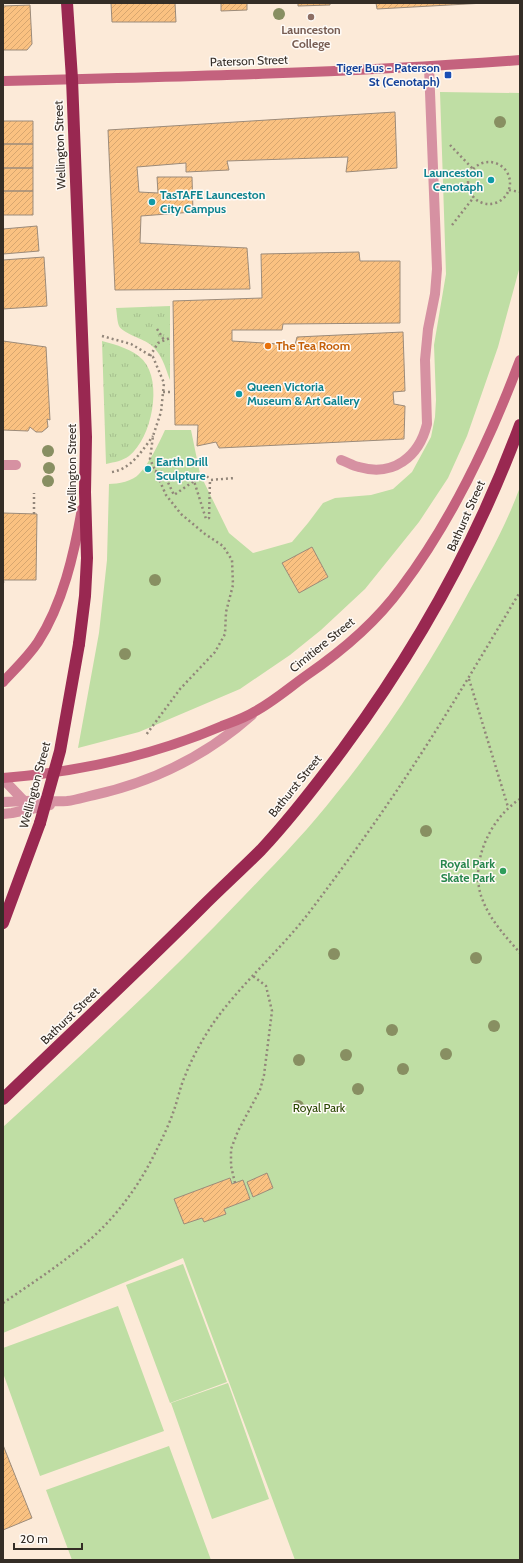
<svg xmlns="http://www.w3.org/2000/svg" width="523" height="1563" font-family="Cabin,sans-serif">
  <defs>
    <pattern id="grass-tufts" width="24" height="20" patternUnits="userSpaceOnUse"><rect width="24" height="20" fill="#bfdea4"/><path d="M3 7l-1-3M5 7V3M7 7l1-3M15 17l-1-3M17 17v-4M19 17l1-3" fill="none" stroke="#a5bf8d"/></pattern>
    <pattern id="building-hatch" width="6" height="6" patternUnits="userSpaceOnUse"><rect width="6" height="6" fill="#fac181"/><path d="M-1 1l2-2M0 6l6-6M5 7l2-2" fill="none" stroke="#d7a66f"/></pattern>
  </defs>
  <rect width="100%" height="100%" fill="#fcead8"/>
  <!-- grass -->
  <path fill="url(#grass-tufts)" d="M170,306V380C165,367 162,354 151,345C144,339 122,333 119,326C117,321 117,313 116,308Z
    M102,341C116,345 133,349 143,360C163,382 152,438 129,456C122,461 115,462 106,464Z"/>
  <!-- park -->
  <path fill="#bfdea4" d="M440,92L520,93V266L498,347L467,436L448,478L419,522L365,589L321,630L290,655L240,689L139,732L78,748L99,633L107,560L109,484C118,484 133,481 139,474C149,464 159,443 165,430H191L200,474L229,533L253,553L292,542L308,523L323,503L335,498L371,495L393,489L412,472L431,437L435,417L436,400L434,345L446,274Z
    M520,487V1560H295L183,1258L3,1333V1127C85,1052 167,977 244,896C276,863 308,830 336,794C385,734 428,667 465,599C485,563 506,526 520,487Z
    M183,1264L227,1382L170,1403L126,1285Z
    M118,1306L164,1431L40,1476L3,1373V1348Z
    M228,1383L269,1499L212,1519L171,1403Z
    M169,1446L211,1560H72L46,1490Z"/>
  <!-- building -->
  <path fill="url(#building-hatch)" stroke="#9c8b7a" d="M111,3H175L176,22H112Z
    M221,3H247V10L221,11Z
    M298,3H330V5L298,6Z
    M376,3H485L377,9Z
    M30,5L32,44L27,50H3V6Z
    M395,112L397,168L346,172L348,157L227,161L229,170L186,172V163L137,167L139,192L158,193L157,177H192L193,212L141,216L140,243L247,248L250,289L115,290L108,130Z
    M3,121H33V144H3Z
    M3,144H33V168H3Z
    M3,168H33V191H3Z
    M3,191H33V215H3Z
    M37,226L39,251L3,254V229Z
    M359,252L360,261H400V323L283,324L282,330H232V341L295,345L297,337L403,332L405,391L393,392L394,404L405,406L404,439L219,448L216,442L197,446L198,425H175L173,301L262,298L261,254Z
    M44,257L47,306L3,309V260Z
    M3,341L46,347L50,420L47,419L48,427L42,432H36L30,427L28,431L3,430Z
    M3,513L37,514L36,580H3Z
    M312,547L328,577L299,593L282,563Z
    M267,1173L273,1188L253,1197L247,1182Z
    M230,1178L232,1184L243,1180L250,1199L224,1209L226,1214L204,1222L202,1218L184,1224L174,1199Z
    M3,1445L32,1518L3,1530Z"/>
  <g fill="none" stroke-linecap="round" stroke-linejoin="round">
    <!-- path -->
    <path stroke="#92867a" stroke-width="2.5" stroke-dasharray="2 3" stroke-linecap="butt" d="M450,145L473,169
      M468 183a21 21 0 1 1 42 0a21 21 0 1 1-42 0Z
      M509,190L520,192
      M452,225L474,197
      M157,329L164,340
      M102,336L131,344L153,357L164,383L161,412L153,436L150,459L166,495L181,514L205,534L223,546L232,560L233,585L226,612L225,634L215,652L180,689L146,735
      M150,356L158,343L170,338
      M163,392H172
      M155,471L163,472L174,495L194,481L206,519L209,518L210,480L235,478
      M112,472C131,469 142,451 153,436
      M194,481L206,475L210,480
      M34,514V493
      M3,583V581
      M469,679L508,807
      M520,799C489,819 468,866 483,901C491,921 506,937 520,953
      M235,1183L231,1166V1149L238,1131L260,1090L264,1075L272,1011L266,986L253,976
      M3,1303C31,1284 60,1265 86,1243C117,1217 141,1183 158,1147C164,1135 170,1122 174,1110C178,1099 180,1087 185,1076C192,1058 202,1040 212,1025C241,983 281,950 311,910C348,861 384,811 417,760C453,705 486,648 520,592"/>
    <!-- lane -->
    <path stroke="#d691a2" stroke-width="10" d="M341,460C347,462 353,466 359,467C393,477 419,457 427,424L425,360L428,329L435,294L437,269L429,67
      M3,779L24,801
      M3,802C10,802 17,801 24,801C38,800 53,802 67,801C76,800 85,797 94,795C153,782 207,755 252,715
      M3,814L12,813L50,805"/>
    <!-- street -->
    <path stroke="#d691a2" stroke-width="10" d="M3,465H16"/>
    <!-- secondary -->
    <path stroke="#c4627e" stroke-width="10" d="M3,81C175,77 348,73 520,60
      M3,682C15,669 28,657 38,642C63,603 74,554 82,509
      M3,778C78,772 152,756 222,726C232,722 244,718 254,712C273,702 290,687 307,675C342,651 376,622 401,588C453,519 490,440 520,360"/>
    <!-- highway -->
    <path stroke="#992851" stroke-width="12" d="M67,3L72,79L86,437L85,492L87,558L85,596L79,644
      M3,923L40,823
      M3,1099C69,1035 137,972 202,907C221,888 242,869 261,850C290,819 317,784 343,749C416,650 477,542 520,425"/>
    <!-- highway-bridge -->
    <path stroke="#992851" stroke-width="12" d="M40,823L60,751L79,644"/>
  </g>
  <!-- trees -->
  <g fill="#888f62">
    <circle cx="279" cy="14" r="6"/>
    <circle cx="500" cy="122" r="6"/>
    <circle cx="48" cy="451" r="6"/>
    <circle cx="49" cy="468" r="6"/>
    <circle cx="48" cy="481" r="6"/>
    <circle cx="155" cy="580" r="6"/>
    <circle cx="125" cy="654" r="6"/>
    <circle cx="426" cy="831" r="6"/>
    <circle cx="334" cy="954" r="6"/>
    <circle cx="476" cy="958" r="6"/>
    <circle cx="494" cy="1026" r="6"/>
    <circle cx="392" cy="1030" r="6"/>
    <circle cx="446" cy="1054" r="6"/>
    <circle cx="346" cy="1055" r="6"/>
    <circle cx="299" cy="1060" r="6"/>
    <circle cx="403" cy="1069" r="6"/>
    <circle cx="358" cy="1089" r="6"/>
    <circle cx="298" cy="1106" r="6"/>
  </g>
  <!-- markers -->
  <circle fill="#8d6e63" stroke="#fefaf6" stroke-width="1.5" cx="311" cy="17" r="4"/>
  <rect fill="#1a4fb4" stroke="#fefaf6" stroke-width="1.5" x="444" y="71" width="8" height="8" rx="2"/>
  <g fill="#0f9aa8" stroke="#fefaf6" stroke-width="1.5">
    <circle cx="491" cy="180" r="4"/>
    <circle cx="152" cy="202" r="4"/>
    <circle cx="239" cy="394" r="4"/>
    <circle cx="148" cy="469" r="4"/>
  </g>
  <circle fill="#e8710a" stroke="#fefaf6" stroke-width="1.5" cx="268" cy="346" r="4"/>
  <circle fill="#2e9e5b" stroke="#fefaf6" stroke-width="1.5" cx="503" cy="871" r="4"/>
  <g text-anchor="middle" stroke-width="3" stroke-linejoin="round" paint-order="stroke">
    <!-- education labels -->
    <g font-size="12" font-weight="bold" fill="#785e54" stroke="#fefaf6">
      <text x="311" y="34">Launceston<tspan x="311" dy="14">College</tspan></text>
    </g>
    <!-- street labels -->
    <g font-size="12" fill="#342d26" stroke="#fefaf6">
      <text transform="translate(249 61) rotate(-2)" y="4">Paterson Street</text>
      <text transform="translate(60 145) rotate(-92)" y="4">Wellington Street</text>
      <text transform="translate(72 468) rotate(-90)" y="4">Wellington Street</text>
      <text transform="translate(466 516) rotate(-66)" y="4">Bathurst Street</text>
      <text transform="translate(322 645) rotate(-39)" y="4">Cimitiere Street</text>
      <text transform="translate(35 785) rotate(-75)" y="4">Wellington Street</text>
      <text transform="translate(295 786) rotate(-51)" y="4">Bathurst Street</text>
      <text transform="translate(70 1016) rotate(-44)" y="4">Bathurst Street</text>
    </g>
    <!-- transit labels -->
    <g font-size="12" font-weight="bold" fill="#164399" stroke="#fefaf6" text-anchor="end">
      <text x="440" y="72">Tiger Bus - Paterson<tspan x="440" dy="14">St (Cenotaph)</tspan></text>
    </g>
    <!-- culture labels -->
    <g font-size="12" font-weight="bold" fill="#0d838f" stroke="#fefaf6" text-anchor="start">
      <text x="483" y="177" text-anchor="end">Launceston<tspan x="483" dy="14">Cenotaph</tspan></text>
      <text x="160" y="199">TasTAFE Launceston<tspan x="160" dy="14">City Campus</tspan></text>
      <text x="247" y="391">Queen Victoria<tspan x="247" dy="14">Museum &amp; Art Gallery</tspan></text>
      <text x="156" y="466">Earth Drill<tspan x="156" dy="14">Sculpture</tspan></text>
    </g>
    <!-- food labels -->
    <g font-size="12" font-weight="bold" fill="#c56008" stroke="#fefaf6" text-anchor="start">
      <text x="276" y="350">The Tea Room</text>
    </g>
    <!-- leisure labels -->
    <g font-size="12" font-weight="bold" fill="#27864d" stroke="#fefaf6" text-anchor="end">
      <text x="495" y="868">Royal Park<tspan x="495" dy="14">Skate Park</tspan></text>
    </g>
    <!-- park labels -->
    <g font-size="12" fill="#294501" stroke="#fefaf6">
      <text x="319" y="1112">Royal Park</text>
    </g>
  </g>
  <!-- border -->
  <rect width="523" height="1563" fill="none" stroke="#342d26" stroke-width="8"/>
  <!-- scale -->
  <path d="M14 1543v6h68v-6" fill="none" stroke="#342d26" stroke-width="2"/>
  <text x="20" y="1543" font-size="12" fill="#342d26" stroke="#fefaf6" stroke-width="3" paint-order="stroke">20 m</text>
</svg>
